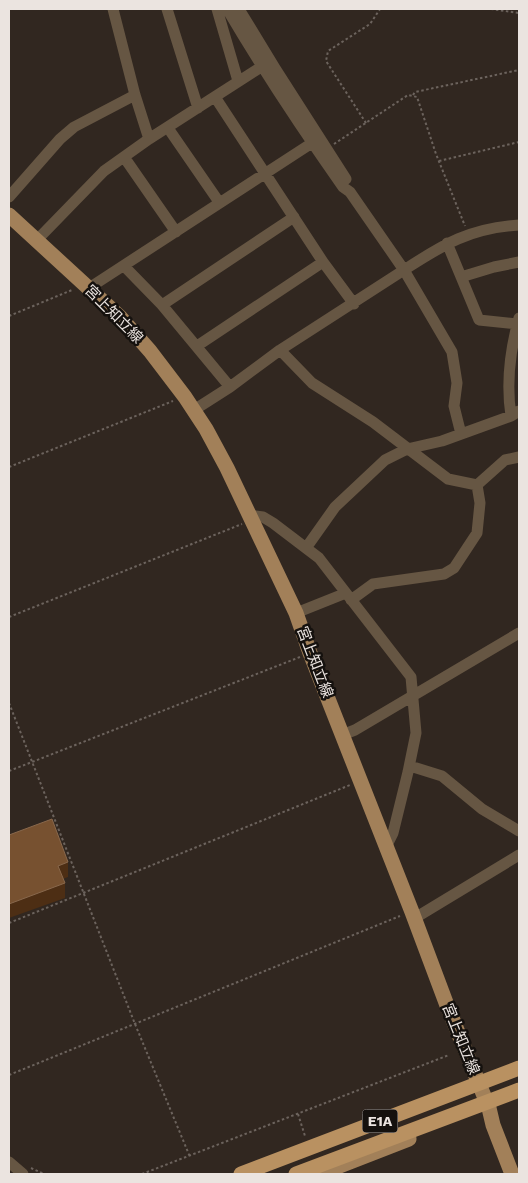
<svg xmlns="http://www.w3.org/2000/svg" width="528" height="1183" font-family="'Work Sans','Noto Sans JP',sans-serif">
  <rect width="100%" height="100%" fill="#312720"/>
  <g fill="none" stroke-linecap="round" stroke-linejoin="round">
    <!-- path -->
    <path stroke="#6c635d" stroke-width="2" stroke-dasharray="2.5 2.5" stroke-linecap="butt" d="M491,9L519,13
      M413,95L415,92L519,70
      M366,123L326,61L328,51L370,24L380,9
      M334,144L408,95L417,97L436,154L465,226
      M439,161L519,142
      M9,316L72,290
      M9,467L173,401
      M9,617L242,524
      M9,703L135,1024L190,1157
      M9,771L300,657
      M9,923L350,785
      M9,1075L400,916
      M298,1114L305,1136
      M31,1168L44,1174
      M142,1174L449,1055"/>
    <!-- minor -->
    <path stroke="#665643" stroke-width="11" d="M113,9L135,95L149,139
      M167,9L198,108
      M217,9L238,81
      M239,9L275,68L346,179
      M215,97L323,262L354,304
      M168,128L219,202
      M124,157L176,232
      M9,197L60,139L74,127L135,95
      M36,241L104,171L149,139L261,67
      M447,243L479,320L517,324
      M124,266L162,305L230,387
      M461,277L494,267L519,262
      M89,288L312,143
      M162,305L294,217
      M197,346L323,262
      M280,350L312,383L373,422L448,479L477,485L480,503L477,533L454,568L444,574L373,584L351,600
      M194,410L230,387L280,350L404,270L350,192L343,187C302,129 263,70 227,9
      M511,416C506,383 510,350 519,318
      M461,434L454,406L457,383L452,352L404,270C444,244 470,228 519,225
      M477,485L505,460L519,457
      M249,515L263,517L273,523L319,558L411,677L416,733L408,772L393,833L386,847
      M306,548L335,507L385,460L407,449L442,441L511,416L519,411
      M296,613L346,593
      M342,735L355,730L519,633
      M410,766L442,776L482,809L519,831
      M415,918L519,855
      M9,1162L23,1174"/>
    <!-- major -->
    <path stroke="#a28059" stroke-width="15" d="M9,215L120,317L150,351L185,397L206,429L227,468L296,613L310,653L412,912L448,1008L489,1108L493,1125L512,1174
      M319,1174L409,1139"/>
    <!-- highway-bridge -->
    <path stroke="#b99161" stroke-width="15" d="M241,1174L519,1068
      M296,1174L519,1090"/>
  </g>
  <!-- shaded-wall -->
  <path fill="#4d2e14" d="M68,862V877L58,881V866Z
    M65,883V898L9,918V904Z"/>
  <!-- building -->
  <path fill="#775130" stroke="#89684c" d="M52,819L68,862L58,866L65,883L9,904V835Z"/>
  <g text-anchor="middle" stroke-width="5" stroke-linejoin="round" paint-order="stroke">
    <!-- shield labels -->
    <rect fill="#15110e" stroke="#aba5a1" stroke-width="1" x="362.5" y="1109.5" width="35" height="23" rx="4"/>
    <g font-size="14" font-weight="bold" fill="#ebe4e0">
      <text x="380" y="1126">E1A</text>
    </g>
    <!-- street labels -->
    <g font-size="15" fill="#ebe4e0" stroke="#15110e">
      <text transform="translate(114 314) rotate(45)" y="5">宮上知立線</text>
      <text transform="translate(315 662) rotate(69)" y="5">宮上知立線</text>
      <text transform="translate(461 1039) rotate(68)" y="5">宮上知立線</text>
    </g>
  </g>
  <!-- border -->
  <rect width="528" height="1183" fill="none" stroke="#ebe4e0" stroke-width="20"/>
</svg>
